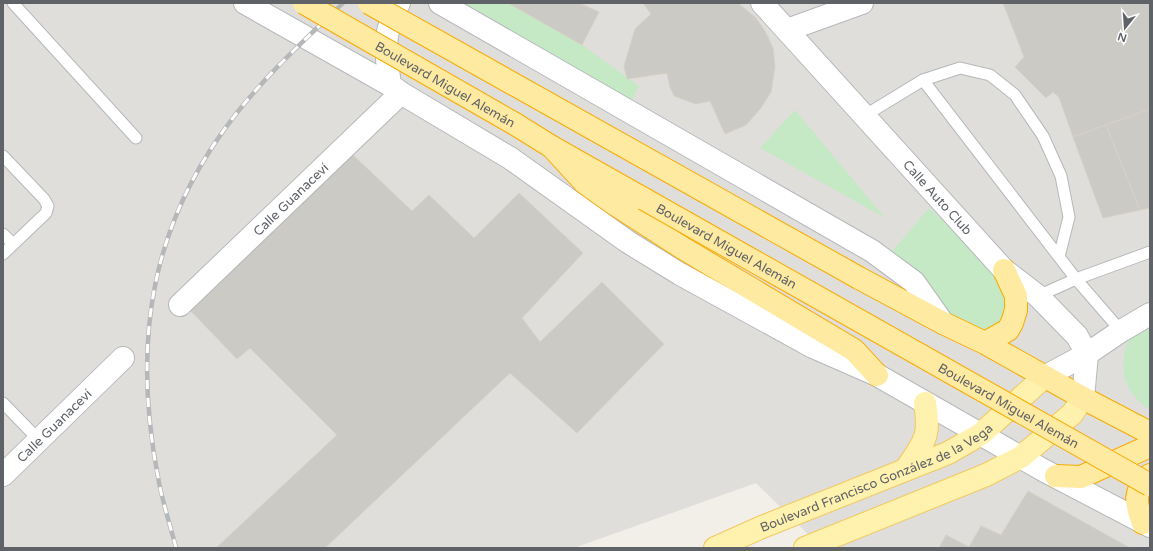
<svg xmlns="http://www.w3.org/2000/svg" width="1153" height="551" font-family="'Varela Round',sans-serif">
  <rect width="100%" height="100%" fill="#f1efe8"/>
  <!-- industrial -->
  <path fill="#e0deda" d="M3,3H1150V548H822L756,483L574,548H3Z"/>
  <!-- green -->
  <path fill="#c5e8c5" d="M449,3H508L582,45L639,86L628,108Z
    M795,110L885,218L760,148Z
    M929,208L1001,274L1011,302L1007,324L983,336L948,317L889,255Z
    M1150,319V410C1142,405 1135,398 1130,390C1120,374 1122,348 1133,333C1138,328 1145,323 1150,319Z"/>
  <!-- building -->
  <path fill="#cccac5" stroke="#d6d1c6" d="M508,3H579L599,12L582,45Z
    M643,3H738L756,18L765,31L773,48L775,67L771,92L761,108L746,125L725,134L710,101L696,104L674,96L670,87L667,73L627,79L624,66L635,29L651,14Z
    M1003,3H1150V109L1073,137L1059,97L1053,92L1046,98L1015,67L1024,57Z
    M1150,109V208L1140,210L1106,125Z
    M1106,125L1140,210L1103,218L1073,137Z
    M352,154L412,211L429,195L474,238L519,193L583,253L522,318L540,342L602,282L664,344L577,433L510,373L325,548H216L337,435L250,348L237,359L187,307Z
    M1028,491L1130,548H939L946,535L969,547L981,526L1001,535Z"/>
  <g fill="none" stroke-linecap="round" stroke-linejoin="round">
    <!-- service casing -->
    <g stroke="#b5b8bc" stroke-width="13">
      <path id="service" d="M13,3L136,138
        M923,80L1076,279L1121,331
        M864,116L923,80L960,68L990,75L1015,95L1043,136L1061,176L1069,217L1059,257
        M3,156L44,199L48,206L46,213L3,254
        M3,234L13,244
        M1038,296L1076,279L1150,252
        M3,403L39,440"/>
    </g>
    <!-- minor casing -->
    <g stroke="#b5b8bc" stroke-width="24">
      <g id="minor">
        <path id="s1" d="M762,3L1004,270L1038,296L1077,336L1087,354L1083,398"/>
        <path d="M787,30L862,3"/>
        <path id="s2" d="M180,305L401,93"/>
        <path d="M1044,377L1087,354L1121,331L1150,314"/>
        <path id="s3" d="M3,475L123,358"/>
      </g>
    </g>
    <!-- tertiary casing -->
    <g stroke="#b5b8bc" stroke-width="24">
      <path id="tertiary" d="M245,3L390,85L401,93L510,158L628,242L680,274L813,347L877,375L1043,470L1150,526
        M440,3L872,251L914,282L943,323
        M390,85C388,69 385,52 387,36C389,25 394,13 399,3"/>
    </g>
    <!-- primary casing -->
    <g stroke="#f2c960" stroke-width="24">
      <g id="primary">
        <path d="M906,469C924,442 931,437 925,403"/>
        <path id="s4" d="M715,548L762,527L948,453L981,434L1044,377"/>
        <path d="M805,548L986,475L1021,457L1072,414L1083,398"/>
      </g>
    </g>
    <!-- trunk casing -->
    <g stroke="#f9ab00" stroke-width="24">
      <path id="trunk" d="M515,124L552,147L644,199
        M552,147L585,183L613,203L681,247L854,350L877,375
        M859,278L943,323L985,343L1083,398L1150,433
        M985,343L1008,330L1012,323L1016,310V296L1004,270
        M1056,476L1081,477L1150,446
        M1143,523C1135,502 1133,492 1150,475"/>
    </g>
    <!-- service -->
    <use href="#service" stroke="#fff" stroke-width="11"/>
    <!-- minor -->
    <use href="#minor" stroke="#fff" stroke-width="22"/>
    <!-- tertiary -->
    <use href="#tertiary" stroke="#fff" stroke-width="22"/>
    <!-- primary -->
    <use href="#primary" stroke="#fff2af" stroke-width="22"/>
    <!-- trunk -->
    <use href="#trunk" stroke="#feeaa1" stroke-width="22"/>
    <!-- rail casing -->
    <g stroke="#b6b7b8" stroke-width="4.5">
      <path id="rail" d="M176,548C170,524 162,501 158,477C132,342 150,223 236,114C268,73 306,39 343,3"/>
    </g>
    <!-- rail -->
    <use href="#rail" stroke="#fff" stroke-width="3" stroke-dasharray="9" stroke-linecap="butt"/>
    <!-- trunk-bridge casing -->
    <g stroke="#f9ab00" stroke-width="24" stroke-linecap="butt">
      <g id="trunk-bridge">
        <path id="s5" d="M304,3L515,124"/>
        <path d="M369,3L859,278"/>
        <path id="s6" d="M644,199L1150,485"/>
      </g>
    </g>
    <!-- trunk-bridge -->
    <use href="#trunk-bridge" stroke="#feeaa1" stroke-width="22"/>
  </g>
  <g text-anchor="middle" stroke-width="3.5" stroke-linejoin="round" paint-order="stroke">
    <!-- street labels -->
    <g font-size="13" fill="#5f6368" stroke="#fff">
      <text dy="5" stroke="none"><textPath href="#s5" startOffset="163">Boulevard Miguel Alemán</textPath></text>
      <text dy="5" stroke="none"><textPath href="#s1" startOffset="262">Calle Auto Club</textPath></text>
      <text dy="5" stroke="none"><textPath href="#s2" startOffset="153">Calle Guanaceví</textPath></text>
      <text dy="5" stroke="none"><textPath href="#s6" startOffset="95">Boulevard Miguel Alemán</textPath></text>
      <text dy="5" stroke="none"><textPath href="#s6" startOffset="419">Boulevard Miguel Alemán</textPath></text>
      <text dy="5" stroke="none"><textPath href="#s3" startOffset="71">Calle Guanaceví</textPath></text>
      <text dy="5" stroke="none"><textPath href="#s4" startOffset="176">Boulevard Francisco González de la Vega</textPath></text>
    </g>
  </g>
  <!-- border -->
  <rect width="1153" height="551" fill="none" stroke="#5f6368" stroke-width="8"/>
  <!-- north arrow -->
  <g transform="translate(1125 28) rotate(197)" stroke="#ffffff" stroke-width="3" paint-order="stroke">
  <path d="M0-3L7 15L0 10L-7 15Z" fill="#5f6368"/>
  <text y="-6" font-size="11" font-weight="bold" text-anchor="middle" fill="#5f6368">N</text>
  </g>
</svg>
